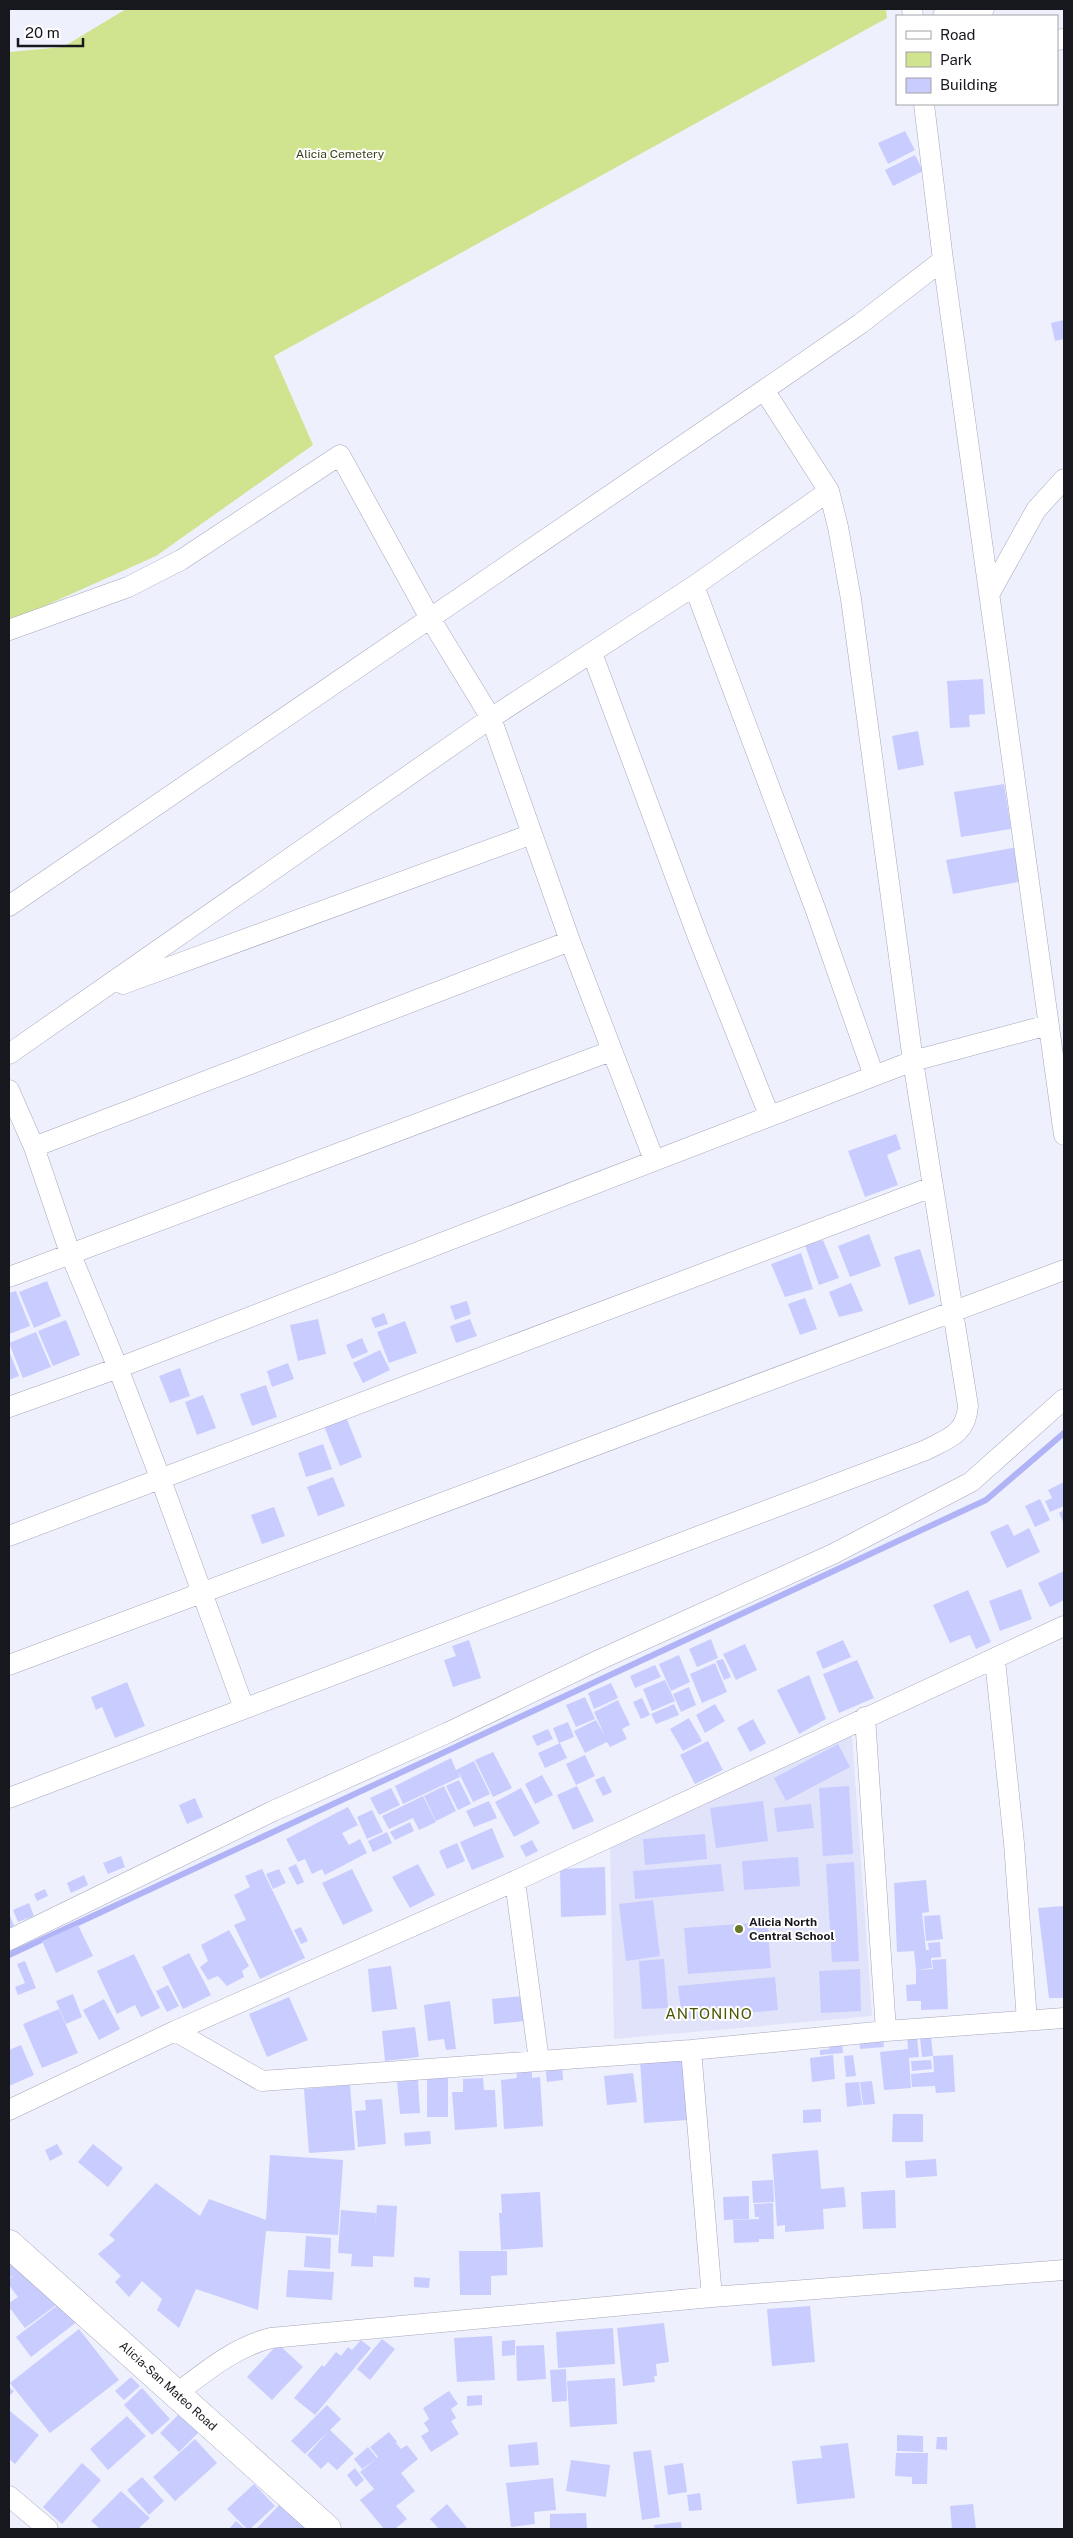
<svg xmlns="http://www.w3.org/2000/svg" width="1073" height="2538" font-family="'Public Sans',sans-serif">
  <rect width="100%" height="100%" fill="#eff0fd"/>
  <!-- built -->
  <path fill="#e1e3fa" d="M852,1735L872,2016L614,2039L610,1843Z"/>
  <!-- green -->
  <path fill="#d0e490" d="M126,9H886L887,18L274,356L313,445L156,556L9,622V52L63,47Z"/>
  <g fill="none" stroke-linecap="round" stroke-linejoin="round">
    <!-- stream -->
    <path stroke="#b0b3f5" stroke-width="6" d="M9,1955L986,1500L1064,1433"/>
  </g>
  <!-- building -->
  <path fill="#c9ccfe" d="M905,131L915,150L888,164L878,143Z
    M915,155L923,171L893,186L885,170Z
    M1064,320V339L1055,341L1051,323Z
    M983,679L985,714L969,715L970,727L950,728L947,681Z
    M918,731L924,765L898,770L892,736Z
    M1004,784L1011,829L961,837L954,792Z
    M1018,847L1024,881L953,894L946,860Z
    M896,1134L901,1149L887,1155L898,1185L865,1197L848,1151Z
    M869,1234L881,1266L850,1277L838,1246Z
    M823,1240L839,1278L819,1285L805,1245Z
    M920,1249L935,1296L909,1305L894,1257Z
    M801,1253L813,1289L785,1297L771,1264Z
    M47,1281L61,1316L34,1328L19,1292Z
    M851,1283L863,1311L839,1317L829,1292Z
    M16,1291L30,1326L9,1334V1293Z
    M805,1298L817,1329L800,1335L788,1304Z
    M467,1301L471,1314L455,1320L450,1306Z
    M384,1313L388,1324L375,1328L371,1318Z
    M318,1319L326,1354L298,1361L290,1325Z
    M470,1319L477,1336L456,1343L450,1326Z
    M66,1320L80,1355L53,1366L38,1331Z
    M405,1321L417,1353L389,1363L377,1332Z
    M36,1332L51,1367L23,1378L9,1343Z
    M362,1338L368,1352L352,1359L346,1345Z
    M380,1350L390,1370L363,1383L353,1363Z
    M9,1351L19,1376L9,1380Z
    M288,1363L294,1379L272,1387L267,1371Z
    M180,1368L190,1396L170,1403L159,1376Z
    M266,1385L277,1417L252,1426L240,1394Z
    M203,1395L216,1428L197,1435L185,1402Z
    M346,1417L362,1457L340,1466L324,1426Z
    M323,1444L332,1469L306,1477L298,1453Z
    M333,1477L345,1506L318,1516L307,1487Z
    M1064,1482V1506L1050,1512L1045,1501L1052,1498L1048,1490Z
    M1040,1499L1050,1520L1035,1527L1025,1506Z
    M274,1507L285,1536L262,1544L251,1515Z
    M1064,1510V1524L1059,1513Z
    M1008,1524L1014,1536L1029,1528L1040,1552L1007,1568L990,1532Z
    M1064,1571V1600L1050,1607L1038,1583Z
    M1021,1589L1032,1619L1000,1631L989,1601Z
    M968,1590L991,1642L976,1649L970,1635L950,1643L933,1605Z
    M711,1639L718,1658L697,1667L689,1649Z
    M469,1640L481,1678L453,1687L444,1660L456,1656L452,1646Z
    M843,1640L851,1657L823,1669L816,1652Z
    M745,1644L757,1670L736,1680L723,1654Z
    M679,1655L690,1682L671,1691L659,1664Z
    M723,1659L731,1677L724,1680L716,1661Z
    M857,1660L874,1698L839,1713L823,1674Z
    M715,1663L727,1692L702,1703L690,1674Z
    M655,1665L661,1677L635,1688L630,1676Z
    M809,1675L826,1719L799,1734L777,1690Z
    M665,1680L675,1701L652,1711L643,1689Z
    M127,1682L145,1726L115,1738L102,1707L96,1710L91,1697Z
    M611,1683L618,1698L594,1709L588,1693Z
    M689,1687L696,1705L681,1712L673,1694Z
    M585,1697L595,1719L576,1727L566,1705Z
    M642,1698L650,1715L641,1719L633,1702Z
    M618,1700L630,1725L622,1729L627,1739L610,1747L607,1742L585,1753L574,1731L596,1720L605,1736L594,1712Z
    M674,1704L679,1715L656,1724L651,1714Z
    M715,1704L725,1721L705,1733L696,1715Z
    M689,1718L702,1741L683,1751L670,1729Z
    M753,1719L766,1743L750,1752L737,1728Z
    M568,1722L574,1737L559,1743L553,1728Z
    M548,1729L553,1739L537,1746L532,1736Z
    M708,1741L723,1770L695,1784L680,1755Z
    M560,1743L567,1758L545,1768L538,1753Z
    M838,1744L850,1767L786,1801L774,1778Z
    M493,1752L512,1788L493,1797L475,1760Z
    M585,1755L595,1776L576,1785L566,1764Z
    M451,1758L456,1770L474,1761L490,1794L473,1802L458,1771L460,1777L403,1804L395,1786Z
    M542,1775L553,1795L535,1804L525,1784Z
    M604,1776L612,1792L603,1796L595,1780Z
    M459,1780L471,1804L458,1810L446,1786Z
    M444,1786L456,1811L436,1821L424,1796Z
    M577,1786L594,1821L573,1830L557,1795Z
    M849,1786L853,1854L823,1856L819,1788Z
    M391,1788L400,1805L379,1815L370,1798Z
    M521,1788L540,1823L514,1837L495,1802Z
    M423,1796L436,1822L419,1830L413,1818L389,1829L382,1816Z
    M195,1798L203,1817L187,1824L179,1805Z
    M489,1801L497,1818L474,1827L466,1811Z
    M763,1801L768,1841L716,1848L710,1808Z
    M811,1804L814,1828L777,1832L774,1808Z
    M348,1807L358,1825L342,1833L349,1845L360,1839L367,1853L325,1875L322,1869L312,1874L305,1859L298,1862L286,1839Z
    M372,1810L383,1832L367,1839L357,1817Z
    M410,1822L414,1831L395,1840L390,1832Z
    M492,1828L504,1857L472,1870L460,1842Z
    M387,1832L392,1843L373,1852L368,1841Z
    M705,1834L707,1859L645,1865L643,1839Z
    M532,1840L538,1851L526,1857L520,1846Z
    M457,1843L465,1861L447,1869L439,1851Z
    M121,1856L125,1867L108,1874L103,1863Z
    M798,1857L800,1886L744,1890L742,1861Z
    M854,1862L859,1961L832,1962L826,1864Z
    M296,1864L304,1882L297,1885L288,1868Z
    M418,1864L435,1895L410,1908L392,1877Z
    M721,1864L724,1891L635,1899L633,1871Z
    M605,1867L606,1915L561,1917L560,1869Z
    M262,1869L305,1958L260,1979L234,1925L246,1920L234,1895L250,1887L245,1876Z
    M279,1869L286,1883L273,1889L266,1874Z
    M352,1869L373,1911L343,1925L322,1883Z
    M84,1875L88,1885L71,1893L67,1883Z
    M926,1880L929,1912L922,1913L926,1950H929L928,1943L940,1942L941,1957L931,1958L932,1968L916,1970L914,1951L897,1952L894,1883Z
    M45,1889L48,1896L37,1901L34,1894Z
    M653,1900L660,1956L626,1961L619,1904Z
    M29,1903L34,1916L18,1922L13,1910Z
    M1064,1906V1998H1049L1038,1908Z
    M9,1913L14,1926L9,1928Z
    M940,1915L943,1939L926,1941L924,1916Z
    M767,1922L771,1968L688,1974L684,1928Z
    M78,1925L93,1956L56,1973L42,1941Z
    M301,1927L308,1941L301,1944L294,1930Z
    M229,1930L249,1966L242,1971L244,1977L227,1986L218,1976L208,1980L200,1967L208,1961L201,1945Z
    M189,1953L211,1995L183,2009L162,1967Z
    M134,1954L160,2008L141,2017L135,2005L117,2014L97,1971Z
    M664,1959L668,2008L642,2009L639,1961Z
    M946,1959L948,2009L921,2010V2001H907L906,1985L916,1984V1970L933,1969L932,1960Z
    M25,1961L36,1988L18,1995L15,1987L25,1983L17,1964Z
    M391,1966L397,2009L372,2012L368,1969Z
    M860,1969L861,2011L821,2013L819,1971Z
    M775,1977L778,2010L682,2019L678,1986Z
    M168,1985L179,2006L167,2012L156,1991Z
    M73,1994L82,2017L66,2024L56,2001Z
    M523,1996L525,2021L494,2024L492,1999Z
    M289,1997L308,2040L267,2057L249,2014Z
    M104,1999L120,2029L99,2040L83,2010Z
    M450,2001L456,2049L446,2050L444,2039L428,2041L424,2005Z
    M59,2009L78,2053L42,2068L23,2024Z
    M415,2027L419,2057L385,2061L382,2031Z
    M883,2036L884,2047L860,2049L859,2038Z
    M917,2036L919,2057L909,2058L911,2088L884,2090L880,2052L908,2049L907,2037Z
    M931,2037L933,2056L922,2057L920,2038Z
    M842,2040L843,2053L820,2055V2050L829,2049L828,2042Z
    M21,2045L34,2075L9,2086V2050Z
    M833,2055L835,2079L812,2082L810,2058Z
    M853,2055L856,2076L846,2077L844,2056Z
    M953,2055L955,2092L936,2093L935,2086L912,2087L911,2074L934,2072L933,2056Z
    M684,2058L688,2120L644,2123L640,2060Z
    M931,2060L932,2069L912,2071L911,2061Z
    M562,2064L563,2080L547,2082L545,2065Z
    M532,2070V2078L540,2077L543,2126L504,2129L501,2080L517,2078L516,2071Z
    M633,2073L637,2102L607,2105L604,2076Z
    M427,2077H448V2117H427Z
    M483,2078L484,2090H495L497,2127L455,2130L452,2092H463V2079Z
    M418,2080L420,2113L400,2114L397,2082Z
    M872,2081L875,2104L863,2105L860,2082Z
    M859,2082L862,2105L847,2107L845,2083Z
    M350,2085L355,2150L309,2153L304,2089Z
    M382,2099L386,2144L358,2147L355,2111L366,2110L365,2100Z
    M821,2109V2122L803,2123V2110Z
    M893,2114H923V2142H892Z
    M430,2131L431,2144L405,2146L404,2133Z
    M57,2144L63,2154L50,2161L45,2150Z
    M93,2144L123,2168L108,2187L78,2162Z
    M818,2150L821,2189L844,2187L846,2207L823,2209L824,2229L785,2232V2225L777,2226L772,2154Z
    M270,2155L343,2160L338,2235L266,2231L258,2310L196,2289L179,2328L157,2310L162,2299L142,2281L129,2297L115,2282L121,2276L98,2254L115,2240L109,2235L156,2183L200,2216L209,2199L266,2220Z
    M936,2159L937,2176L906,2178L905,2161Z
    M773,2180L774,2202L753,2203L752,2181Z
    M895,2190L896,2228L863,2229L861,2192Z
    M540,2192L543,2247L501,2250L499,2213H502L501,2194Z
    M749,2196V2219L724,2220L723,2197Z
    M773,2203L774,2239H759V2242L734,2243L733,2220L759,2219V2217H755L754,2204Z
    M377,2205L397,2206L394,2257L373,2256V2267L351,2266L352,2254L338,2253L341,2210L376,2213L375,2230Z
    M306,2236L331,2238L330,2269L304,2267Z
    M459,2251H507V2275L491,2276V2295H460Z
    M9,2258L59,2303L25,2328L9,2307V2303L18,2297L9,2285V2279L16,2274L9,2278Z
    M288,2270L334,2272L332,2300L286,2297Z
    M414,2277L430,2278L429,2288L414,2287Z
    M63,2301L78,2321L31,2357L16,2337Z
    M810,2306L815,2362L772,2366L767,2309Z
    M664,2323L669,2362L656,2364L657,2376H654L655,2382L623,2386L617,2328Z
    M613,2328L615,2364L558,2368L556,2332Z
    M79,2329L119,2380L50,2433L10,2383Z
    M492,2336L495,2380L457,2382L454,2338Z
    M382,2339L395,2349L370,2380L357,2369Z
    M361,2340L371,2348L315,2415L294,2398L322,2365L324,2367L336,2352L341,2356L348,2347L352,2350Z
    M515,2340V2355L502,2356V2341Z
    M278,2344L303,2367L272,2400L247,2377Z
    M544,2345L546,2379L517,2381L516,2346Z
    M566,2369L567,2401L552,2402L550,2370Z
    M131,2377L140,2386L124,2400L115,2391Z
    M615,2378L617,2424L570,2427L567,2381Z
    M9,2387L14,2391L9,2397Z
    M142,2388L170,2419L152,2435L124,2405Z
    M449,2391L458,2404L451,2409L456,2418L451,2421L459,2434L431,2452L421,2436L429,2431L424,2423L429,2419L423,2408Z
    M482,2395V2405L467,2406V2396Z
    M327,2405L341,2419L330,2430L354,2453L337,2470L328,2462L321,2469L307,2455L328,2432L305,2454L291,2441Z
    M10,2411L39,2435L15,2464L9,2459Z
    M180,2413L199,2432L179,2452L160,2433Z
    M127,2416L146,2436L108,2470L90,2449Z
    M389,2432L397,2442L392,2446L396,2443L401,2449L407,2445L418,2459L401,2473L415,2491L396,2506L407,2519L395,2529H384L360,2500L374,2489L360,2472L378,2457L370,2447Z
    M897,2435L923,2436V2452L897,2451Z
    M937,2437H947V2450L936,2449Z
    M195,2439L217,2463L175,2501L153,2477Z
    M537,2442L539,2465L510,2467L508,2445Z
    M848,2443L855,2498L797,2504L792,2461L822,2458L820,2446Z
    M368,2447L377,2458L362,2469L354,2459Z
    M651,2450L660,2517L642,2520L633,2452Z
    M896,2453H928L927,2484H912V2477L895,2476Z
    M571,2460L610,2465L606,2497L566,2491Z
    M82,2463L101,2480L62,2524L43,2507Z
    M683,2463L687,2492L668,2495L664,2466Z
    M355,2468L364,2480L356,2487L347,2475Z
    M142,2477L164,2501L149,2515L127,2490Z
    M553,2478L556,2510L534,2512L535,2524L511,2527L506,2483Z
    M254,2484L275,2506L250,2529H247L227,2509Z
    M121,2491L150,2518L138,2529H100L91,2521Z
    M700,2493L702,2510L689,2511L687,2495Z
    M284,2500L314,2529H256Z
    M447,2504L467,2528L465,2529H439L430,2519Z
    M973,2504L976,2529H952L950,2506Z
    M586,2513L587,2529H550V2514Z
    M236,2521L245,2529H229Z
    M681,2522L682,2529H655L654,2525Z"/>
  <g fill="none" stroke-linecap="round" stroke-linejoin="round">
    <!-- street casing -->
    <g stroke="#a6a7bc" stroke-width="21">
      <path id="street" d="M912,9L913,16
        M943,16L984,9
        M1057,40L1064,39
        M924,104L943,260L1064,1135
        M694,586L815,908L874,1076
        M990,593L1036,510L1064,479
        M9,630L128,587L181,560L340,455L431,620L491,718L570,941L654,1160
        M592,653L698,937L769,1115
        M9,906L764,390L860,324L943,260
        M123,984L532,834
        M9,1054L491,718L694,586L829,491
        M9,1090L34,1147L70,1253L118,1368L161,1480L244,1708
        M34,1147L570,941
        M9,1277L611,1051
        M9,1407L118,1368L874,1076L913,1061L1048,1025
        M9,1536L932,1187
        M995,1660L1014,1843L1027,2021
        M9,1665L1064,1270
        M865,1717L886,2031
        M9,1798L926,1450C949,1438 966,1434 968,1406L913,1061L851,599L838,527L829,491L764,390
        M515,1881L539,2061
        M9,1940L273,1811L447,1733L599,1660L833,1554L971,1482L1064,1399
        M175,2031L262,2081L691,2050L886,2031L1064,2018
        M691,2050L712,2297
        M9,2110L175,2031L515,1881L1064,1626
        M176,2394C206,2371 235,2347 271,2338L712,2297L1064,2270
        M9,2496L48,2529"/>
    </g>
    <!-- secondary casing -->
    <g stroke="#a6a7bc" stroke-width="29">
      <path id="secondary" d="M9,2244L327,2529"/>
    </g>
    <!-- street -->
    <use href="#street" stroke="#fff" stroke-width="20"/>
    <!-- secondary -->
    <use href="#secondary" stroke="#fff" stroke-width="28"/>
  </g>
  <!-- markers -->
  <circle fill="#687826" stroke="#fff" stroke-width="2" cx="739" cy="1929" r="5"/>
  <g text-anchor="middle" stroke-width="4" stroke-linejoin="round" paint-order="stroke">
    <!-- park labels -->
    <g font-size="12" fill="#37401a" stroke="#fff">
      <text x="340" y="158">Alicia Cemetery</text>
    </g>
    <!-- poi labels -->
    <g font-size="12" font-weight="bold" fill="#17171e" stroke="#fff" text-anchor="start">
      <text x="749" y="1926">Alicia North<tspan x="749" dy="14">Central School</tspan></text>
    </g>
    <!-- street labels -->
    <g font-size="12" fill="#17171e" stroke="#fff">
      <text transform="translate(168 2386) rotate(42)" y="4">Alicia-San Mateo Road</text>
    </g>
    <!-- quarter labels -->
    <g font-size="15" letter-spacing="1" fill="#495602" stroke="#fff">
      <text x="709" y="2019">ANTONINO</text>
    </g>
  </g>
  <!-- border -->
  <rect width="1073" height="2538" fill="none" stroke="#17171e" stroke-width="20"/>
  <!-- legend -->
  <rect x="896" y="15" width="162" height="90" fill="#ffffff" stroke="#a2a2a5"/>
  <rect x="906" y="31" width="25" height="8" fill="#ffffff" stroke="#a2a2a5"/>
  <text x="940" y="40" font-size="15" fill="#17171e">Road</text>
  <rect x="906" y="52" width="25" height="15" fill="#d0e490" stroke="#a2a2a5"/>
  <text x="940" y="65" font-size="15" fill="#17171e">Park</text>
  <rect x="906" y="78" width="25" height="15" fill="#c9ccfe" stroke="#a2a2a5"/>
  <text x="940" y="90" font-size="15" fill="#17171e">Building</text>
  <!-- scale -->
  <path d="M18 38v8h65v-8" fill="none" stroke="#17171e" stroke-width="2.5"/>
  <text x="25" y="38" font-size="15" fill="#17171e" stroke="#ffffff" stroke-width="4" paint-order="stroke">20 m</text>
</svg>
